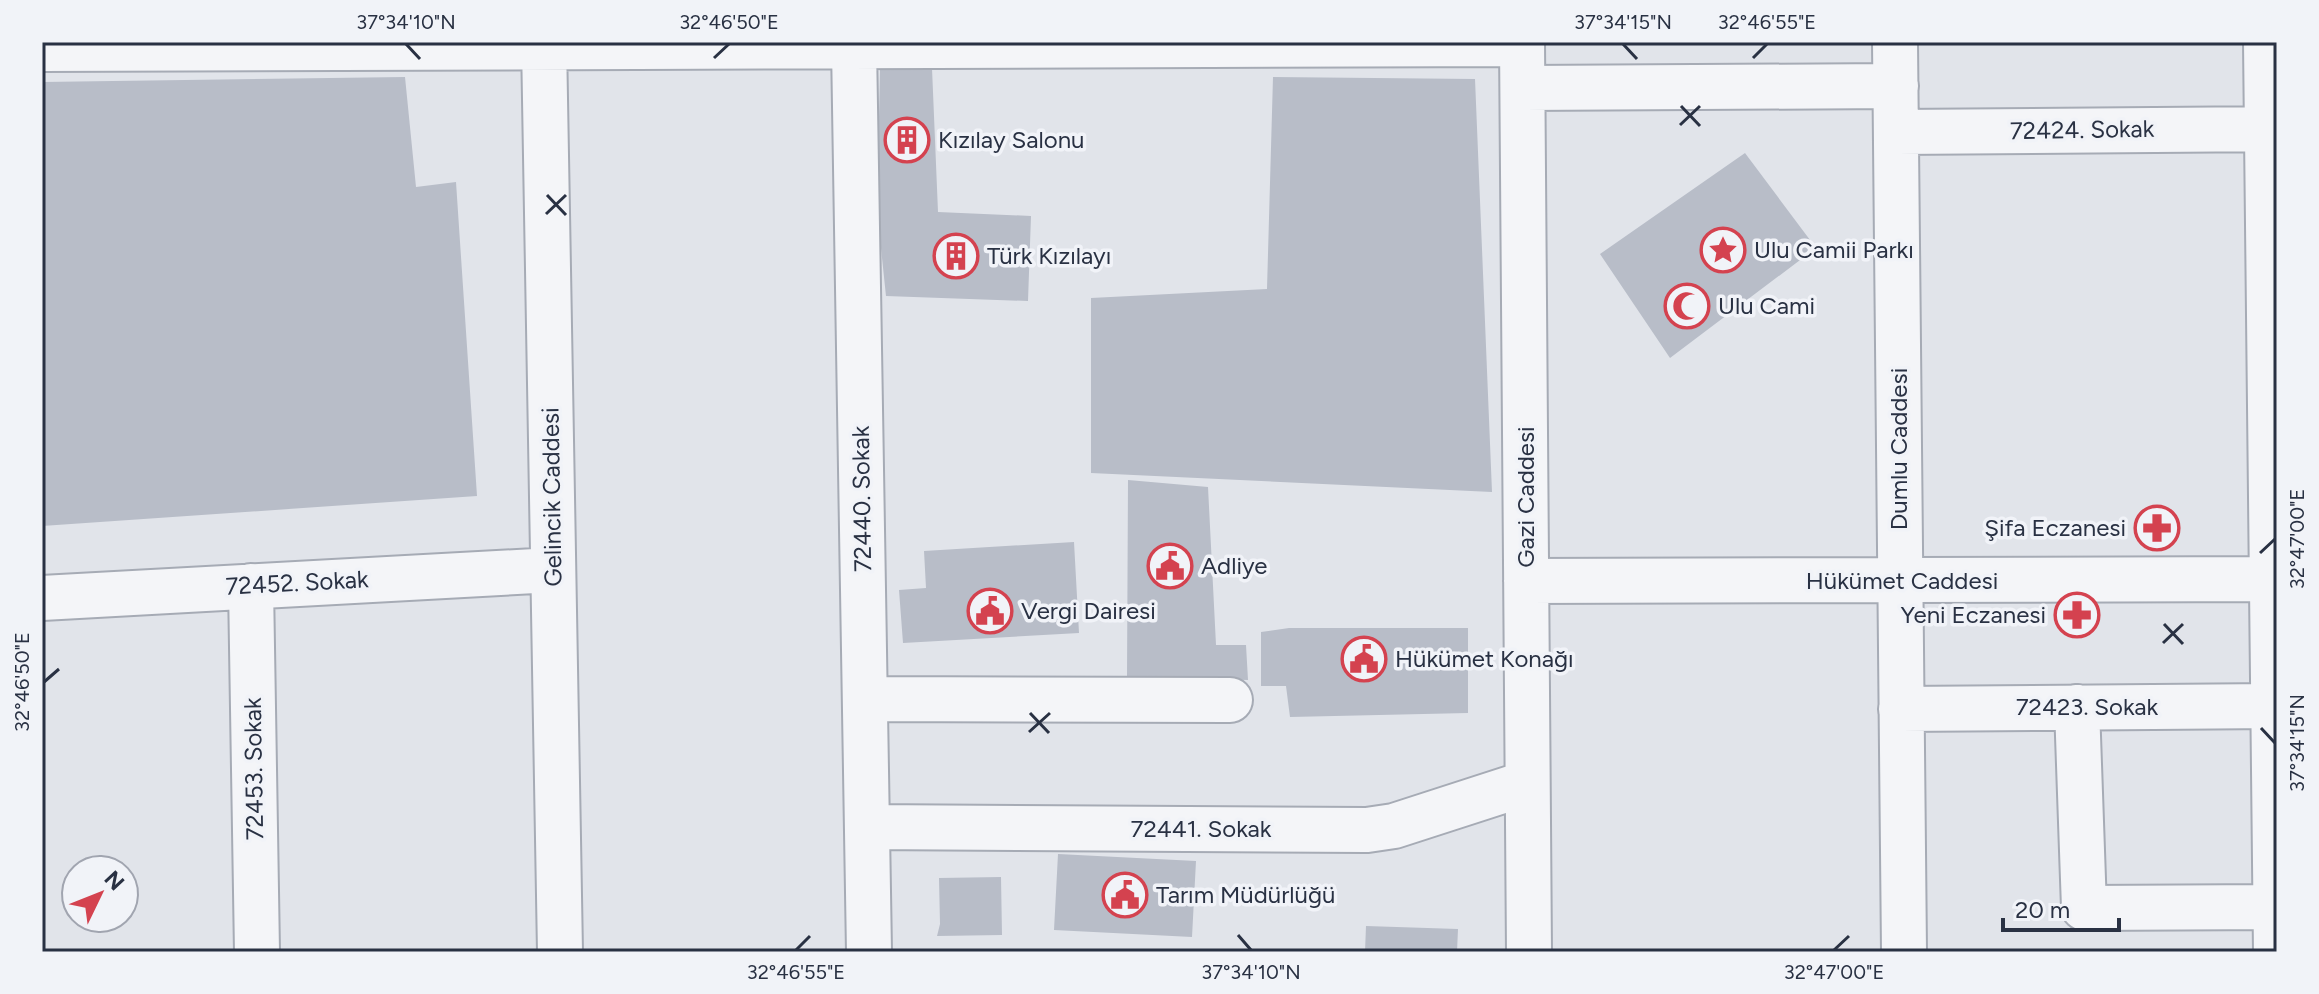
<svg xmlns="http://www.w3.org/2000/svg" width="2319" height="994" font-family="Figtree,sans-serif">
  <rect width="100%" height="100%" fill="#e1e4ea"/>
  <!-- building -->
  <path fill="#b8bdc8" d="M932,68L938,212L1031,216L1028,301L886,296L877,210L880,70Z
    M405,77L416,187L456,182L477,496L42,526V82Z
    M1273,77L1475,79L1492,492L1091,473V298L1267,289Z
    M1745,153L1816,248L1670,358L1600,254Z
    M1128,480L1208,487L1216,645H1246L1248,680L1127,677Z
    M1074,542L1079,633L903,643L899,590L926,588L924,551Z
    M1289,628H1468V713L1290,717L1286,686H1261V632Z
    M1058,854L1196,861L1192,937L1054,930Z
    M1001,877L1002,935L937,936L940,924L939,878Z
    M1366,926L1458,929L1457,952H1365Z"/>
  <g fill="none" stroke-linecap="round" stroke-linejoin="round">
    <!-- minor casing -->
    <g stroke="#a6abb5" stroke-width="48">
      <path id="minor" d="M544,42L560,952
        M1522,42L1529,952
        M1895,42L1904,952
        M2266,42L2276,952
        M854,46L869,952
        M42,49L1522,44
        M1523,88L1896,86
        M1897,132L2277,129
        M1526,581L2277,579
        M251,586L257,952
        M42,598L553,570
        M866,699L1230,700
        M2077,707L2084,908L2276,907
        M1901,709L2274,706
        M868,827L1367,830L1394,826L1527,783"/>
    </g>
    <!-- minor -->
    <use href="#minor" stroke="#f4f5f8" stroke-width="44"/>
  </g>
  <!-- ticks -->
  <path fill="none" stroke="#293143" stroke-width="3" d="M406,44L420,59M1623,44L1637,59M714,58L729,44M1753,58L1767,44M1681,106L1700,126M1680,125L1700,106M547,195L566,215M546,214L566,195M2260,553L2275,539M2164,624L2183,644M2163,643L2183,624M44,682L59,669M1030,713L1049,733M2261,728L2275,743M1029,732L1050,713M1238,935L1251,950M796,950L810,936M1834,950L1849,936"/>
  <!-- icons -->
  <defs>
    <g id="building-ring" transform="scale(2.3)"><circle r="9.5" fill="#f1f3f8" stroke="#d4424f" stroke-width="1.5"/><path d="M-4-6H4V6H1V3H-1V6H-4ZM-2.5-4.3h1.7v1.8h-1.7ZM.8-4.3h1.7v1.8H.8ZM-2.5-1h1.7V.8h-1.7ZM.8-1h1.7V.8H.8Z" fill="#d4424f"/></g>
    <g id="sight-ring" transform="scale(2.3)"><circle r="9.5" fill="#f1f3f8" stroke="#d4424f" stroke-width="1.5"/><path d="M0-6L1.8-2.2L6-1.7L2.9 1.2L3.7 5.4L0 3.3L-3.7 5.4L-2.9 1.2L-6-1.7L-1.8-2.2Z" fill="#d4424f"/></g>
    <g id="mosque-ring" transform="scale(2.3)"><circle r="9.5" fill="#f1f3f8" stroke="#d4424f" stroke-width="1.5"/><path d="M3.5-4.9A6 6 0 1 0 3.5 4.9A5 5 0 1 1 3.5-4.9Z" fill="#d4424f"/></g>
    <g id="pharmacy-ring" transform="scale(2.3)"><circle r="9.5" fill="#f1f3f8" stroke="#d4424f" stroke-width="1.5"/><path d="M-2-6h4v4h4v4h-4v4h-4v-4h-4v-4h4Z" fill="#d4424f"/></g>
    <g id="civic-ring" transform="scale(2.3)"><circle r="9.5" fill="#f1f3f8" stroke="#d4424f" stroke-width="1.5"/><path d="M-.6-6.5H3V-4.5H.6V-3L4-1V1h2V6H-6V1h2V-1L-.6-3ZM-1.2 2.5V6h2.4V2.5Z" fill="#d4424f"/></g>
  </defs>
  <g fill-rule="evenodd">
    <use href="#building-ring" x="907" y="140"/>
    <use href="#sight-ring" x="1723" y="250"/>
    <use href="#building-ring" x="956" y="256"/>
    <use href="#mosque-ring" x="1687" y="306"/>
    <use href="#pharmacy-ring" x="2157" y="528"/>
    <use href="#civic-ring" x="1170" y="566"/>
    <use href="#civic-ring" x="990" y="611"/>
    <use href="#pharmacy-ring" x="2077" y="615"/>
    <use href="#civic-ring" x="1364" y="659"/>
    <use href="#civic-ring" x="1125" y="895"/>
  </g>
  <g text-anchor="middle" stroke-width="7" stroke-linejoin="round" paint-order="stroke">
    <!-- street labels -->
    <g font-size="24" fill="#293143" stroke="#f1f3f8">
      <text transform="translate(2082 130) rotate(-1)" y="8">72424. Sokak</text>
      <text transform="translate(1899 449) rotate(-90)" y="8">Dumlu Caddesi</text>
      <text transform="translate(552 497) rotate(-91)" y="8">Gelincik Caddesi</text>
      <text transform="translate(1526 497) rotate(-90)" y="8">Gazi Caddesi</text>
      <text transform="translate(862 499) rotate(-91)" y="8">72440. Sokak</text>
      <text x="1902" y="589">Hükümet Caddesi</text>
      <text transform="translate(297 583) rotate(-3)" y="8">72452. Sokak</text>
      <text x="2087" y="715">72423. Sokak</text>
      <text transform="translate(254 769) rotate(-91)" y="8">72453. Sokak</text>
      <text x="1201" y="837">72441. Sokak</text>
    </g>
    <!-- poi labels -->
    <g font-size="24" fill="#293143" stroke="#f1f3f8" text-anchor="start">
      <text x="938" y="148">Kızılay Salonu</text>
      <text x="1754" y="258">Ulu Camii Parkı</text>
      <text x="987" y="264">Türk Kızılayı</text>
      <text x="1718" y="314">Ulu Cami</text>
      <text x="2126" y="536" text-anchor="end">Şifa Eczanesi</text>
      <text x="1201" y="574">Adliye</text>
      <text x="1021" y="619">Vergi Dairesi</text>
      <text x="2046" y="623" text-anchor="end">Yeni Eczanesi</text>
      <text x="1395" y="667">Hükümet Konağı</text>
      <text x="1156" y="903">Tarım Müdürlüğü</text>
    </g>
  </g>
  <!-- border -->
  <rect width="2319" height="994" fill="none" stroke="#f1f3f8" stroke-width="88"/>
  <!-- north arrow -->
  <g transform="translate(100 894) rotate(47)"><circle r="38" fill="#f1f3f8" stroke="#a1a5b0" stroke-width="2"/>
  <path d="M0-6L14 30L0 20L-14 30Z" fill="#d4424f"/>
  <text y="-12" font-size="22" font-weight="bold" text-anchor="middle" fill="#293143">N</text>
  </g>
  <!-- scale -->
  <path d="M2003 918v12h116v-12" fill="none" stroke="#293143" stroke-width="4"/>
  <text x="2015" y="918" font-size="24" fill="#293143" stroke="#f1f3f8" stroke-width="6" paint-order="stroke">20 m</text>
  <rect x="44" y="44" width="2231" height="906" fill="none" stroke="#293143" stroke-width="3"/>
  <g font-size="20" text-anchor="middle" fill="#293143">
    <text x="406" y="29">37°34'10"N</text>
    <text x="729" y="29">32°46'50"E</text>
    <text x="1623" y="29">37°34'15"N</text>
    <text x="1767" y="29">32°46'55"E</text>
    <text transform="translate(2297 539) rotate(-90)" y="7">32°47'00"E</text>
    <text transform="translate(22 682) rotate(-90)" y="7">32°46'50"E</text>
    <text transform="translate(2297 743) rotate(-90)" y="7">37°34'15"N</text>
    <text x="796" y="979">32°46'55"E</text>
    <text x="1251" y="979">37°34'10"N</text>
    <text x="1834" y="979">32°47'00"E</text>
  </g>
</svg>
